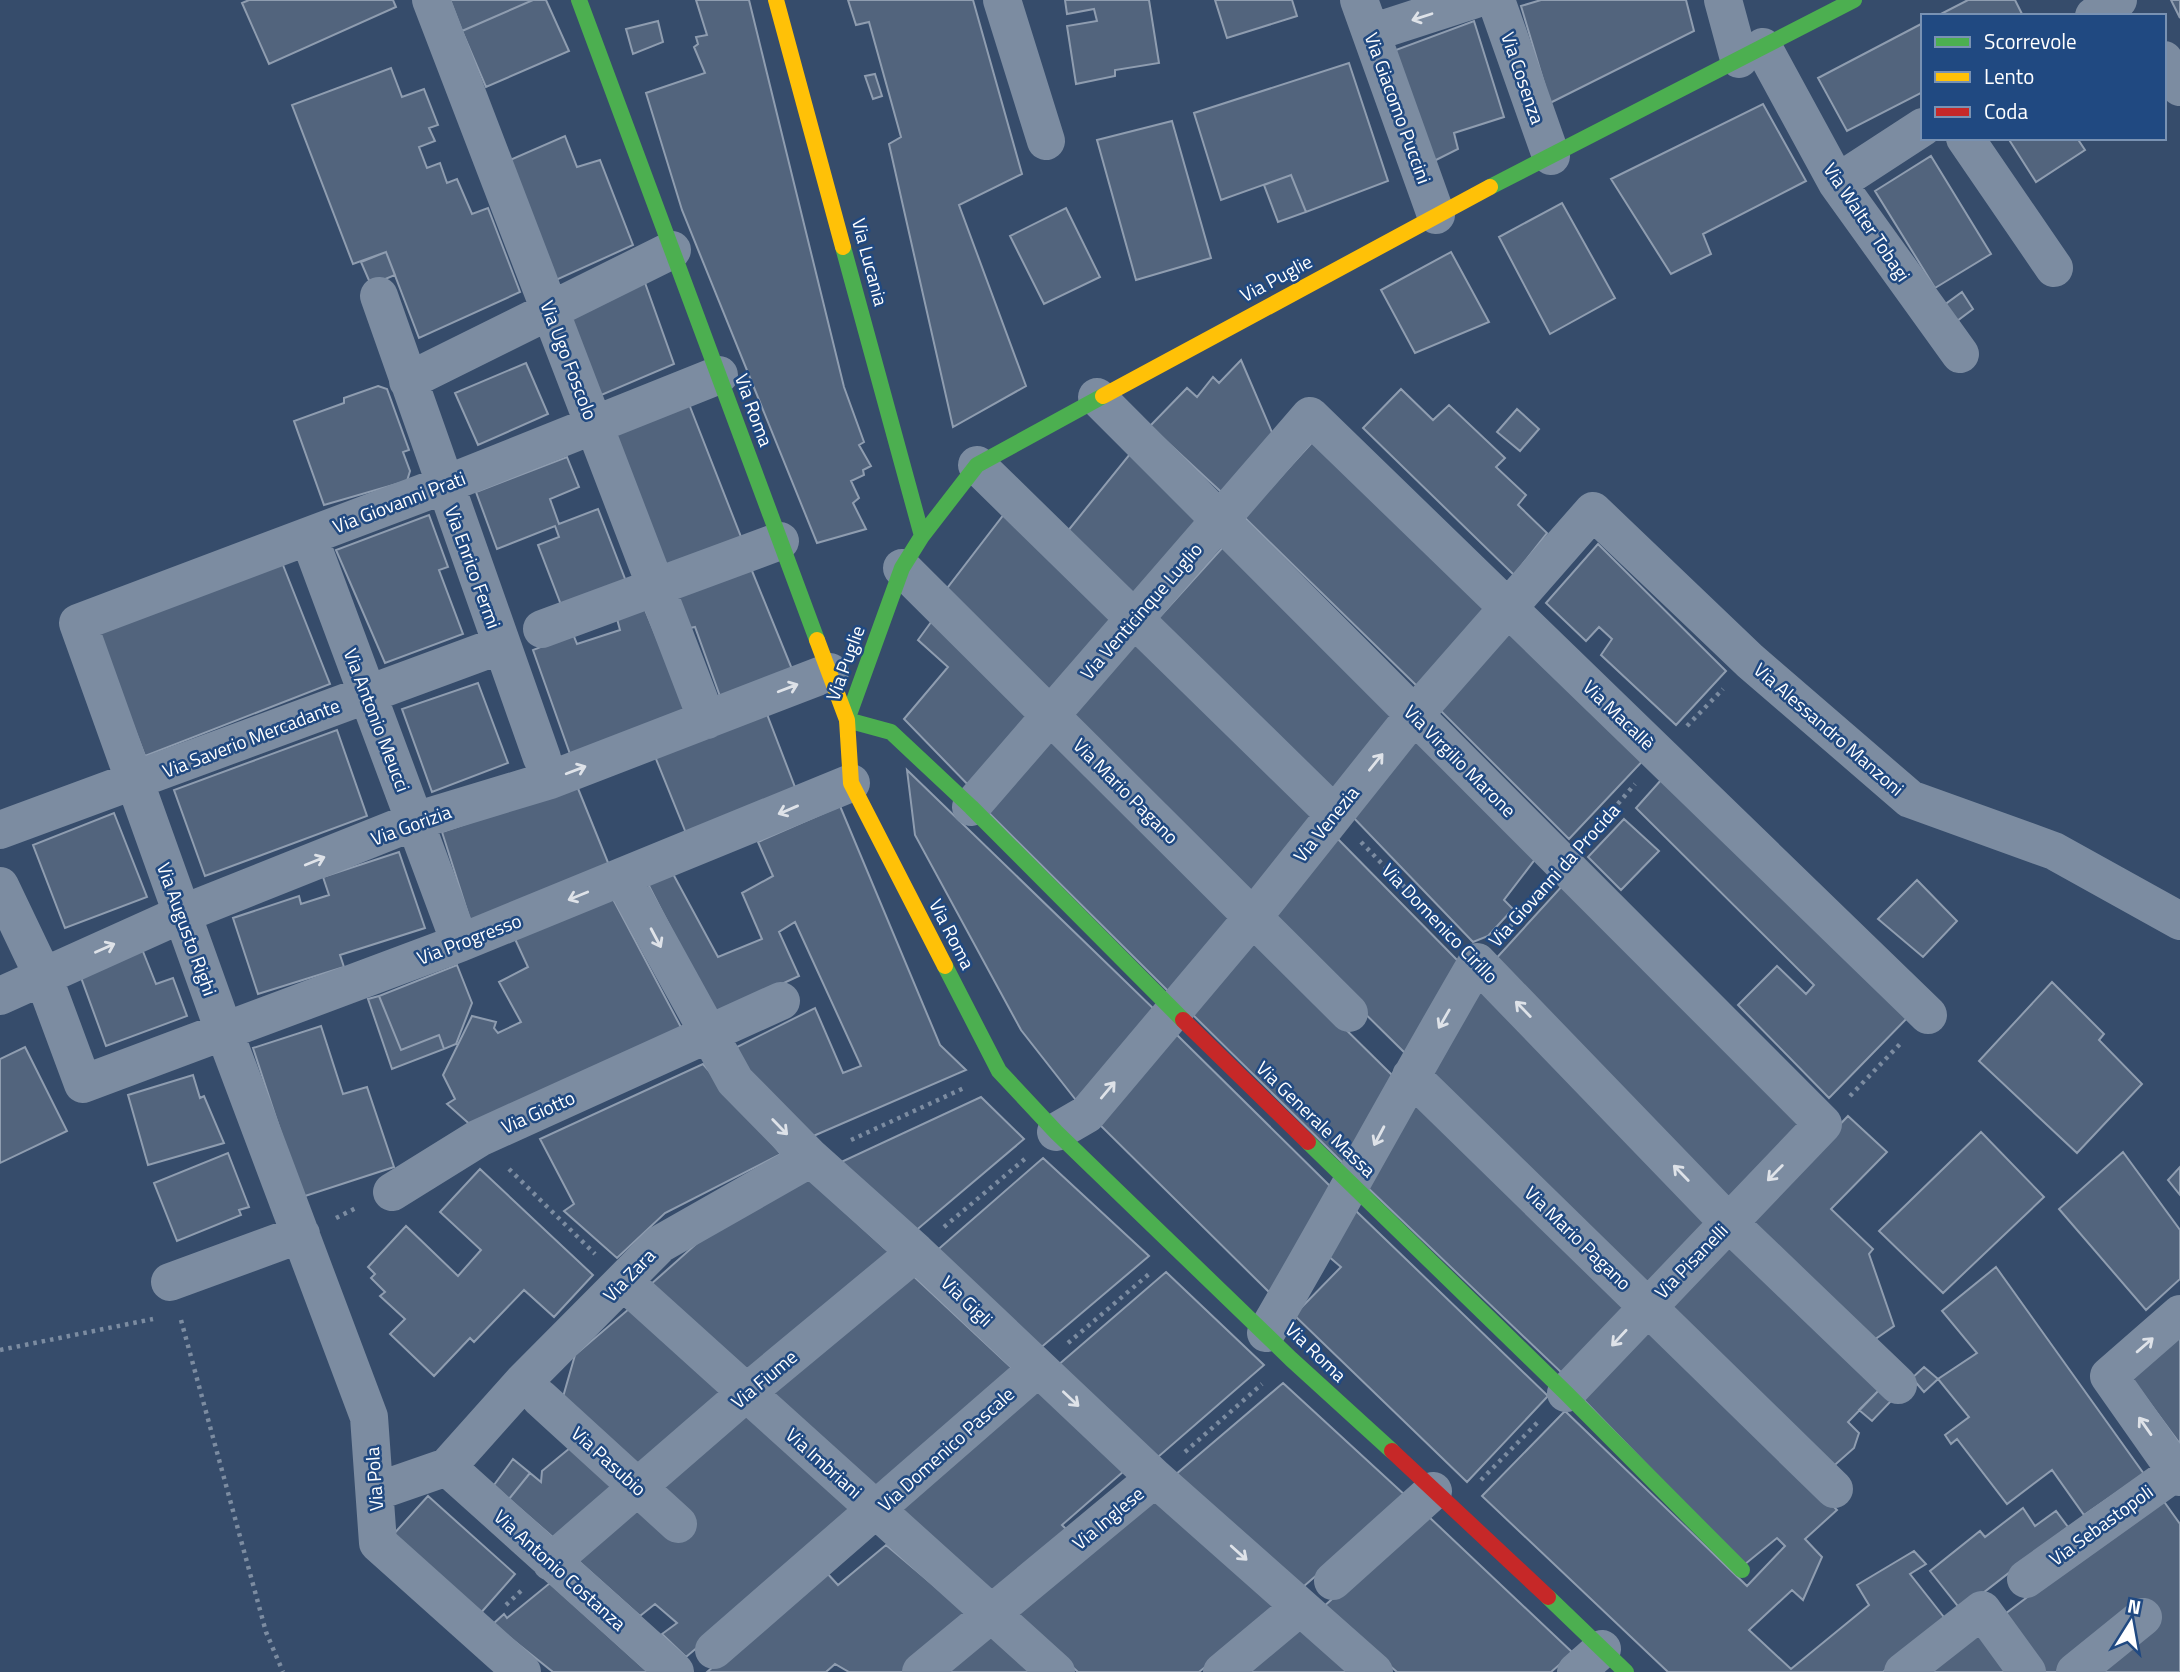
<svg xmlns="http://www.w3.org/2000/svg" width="2180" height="1672" font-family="'Titillium Web',sans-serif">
  <rect width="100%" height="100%" fill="#364c6b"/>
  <!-- building -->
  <path fill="#52647d" stroke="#8f9db0" stroke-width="2" d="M249,0H393L396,7L269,64L242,3Z
    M450,0H533L462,31Z
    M533,0H546L569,51L486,87L462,31Z
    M696,0H749L844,387L864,442L859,445L871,466L863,470L864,475L851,481L859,498L853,503L866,529L817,543L682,210L646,93L705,73L694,47L698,44L696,37L707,35Z
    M848,0H973L1022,174L959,205L1026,386L953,427L889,144L901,137L869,22L856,25Z
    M1065,0H1149L1159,63L1115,70V76L1076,84L1067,26L1097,21L1094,9L1067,14Z
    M1215,0H1292L1297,16L1227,38Z
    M1541,0H1686L1694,31L1550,103L1521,6Z
    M1968,0H2015L2023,16H1937Z
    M2171,0H2180V18Z
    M658,21L663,42L633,54L626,29Z
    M1474,21L1504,117L1454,133L1458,149L1422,167L1385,54Z
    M1923,23V92L1847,131L1818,78Z
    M1349,63L1388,181L1306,212L1291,175L1221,200L1194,113Z
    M391,68L402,97L424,89L438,125L429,128L435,141L419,147L427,168L440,163L447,183L457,179L472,214L488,208L520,292L419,338L386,252L353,264L292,105Z
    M875,74L882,96L873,99L865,76Z
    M1763,104L1806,181L1703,234L1711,254L1671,274L1611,179Z
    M1172,121L1211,258L1136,280L1097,140Z
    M565,136L577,167L600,160L633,245L556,280L510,160Z
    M2008,138H2077L2085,150L2036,182Z
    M1931,156L1991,254L1935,288L1875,191Z
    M1291,175L1306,212L1278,222L1264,185Z
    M1562,203L1615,298L1550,334L1499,237Z
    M1066,208L1100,277L1044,304L1010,236Z
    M386,252L395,275L371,285L361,262Z
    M1451,252L1489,322L1415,353L1381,290Z
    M644,280L674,364L599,396L567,313Z
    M1962,292L1973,309L1949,327L1936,311Z
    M1241,360L1277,444L1232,502L1150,426L1187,388L1197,397L1213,377L1219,383Z
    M526,363L548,414L478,445L455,393Z
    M378,386L387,389L409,450L403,452L410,471L407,481L324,505L294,421L344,403V398Z
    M1401,389L1433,420L1449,405L1505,458L1496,467L1526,495L1518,505L1547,533L1514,575L1363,428Z
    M687,399L743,542L662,572L609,432Z
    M1517,409L1539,429L1520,451L1497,432Z
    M1317,437L1493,601L1420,689L1244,517Z
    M1130,454L1202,526L1137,602L1067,532Z
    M567,457L579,487L550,499L559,524L598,509L627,584L563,610L538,545L559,537L555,526L497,549L476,492Z
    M1008,509L1122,622L1051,700L945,591Z
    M429,515L448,567L439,570L463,634L385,663L336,550Z
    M1598,544L1726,671L1676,725L1601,655L1612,639L1599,627L1586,641L1546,603Z
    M1224,546L1395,719L1331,797L1155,622Z
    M281,560L330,684L145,756L97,632Z
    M750,566L794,674L721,699L695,627L685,629L671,598Z
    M644,607L687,710L570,754L533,650L573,634L577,644L620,630L616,615Z
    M937,614L1036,720L975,792L904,719L948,667L918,640Z
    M1508,621L1650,753L1569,839L1437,707Z
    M1139,639L1319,816L1249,905L1067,719Z
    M478,683L508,763L432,792L402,709Z
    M765,709L798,795L688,838L652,749Z
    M337,730L367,816L205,876L174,790Z
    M1052,737L1232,918L1171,994L988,812Z
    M1414,737L1536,858L1504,900L1513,909L1488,936L1473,942L1349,813Z
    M907,770L1157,1012L1079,1104L1021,1030L915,835Z
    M1670,770L1913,1012L1829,1098L1738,1005L1777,966L1806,994L1814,985L1636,808Z
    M577,786L609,865L471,923L442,832Z
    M840,806L940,1045L966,1070L811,1137L745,1077L733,1049L815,1008L843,1073L861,1066L795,922L779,932L799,976L715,1015L647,882L672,872L718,957L762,939L742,893L773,876L758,842Z
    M114,813L147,897L65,928L33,845Z
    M1624,819L1659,851L1621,890L1588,857Z
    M1333,834L1461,964L1409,1057L1266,916Z
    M399,852L425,928L340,955L344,967L258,994L233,918L299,896L301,904L329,895L323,877Z
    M1917,880L1957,921L1923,957L1878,919Z
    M1563,885L1807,1124L1732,1203L1492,963Z
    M613,899L683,1031L474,1128L447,1104L455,1099L443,1075L472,1016L496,1022L494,1028L498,1033L521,1022L499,982L528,967L515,939Z
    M1250,935L1396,1079L1347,1167L1189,1011Z
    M142,949L156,984L173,978L187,1016L106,1046L79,972Z
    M457,965L472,1003L456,1044L444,1049L439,1035L401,1050L379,996Z
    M2052,982L2104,1034L2099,1040L2142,1084L2077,1153L1979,1061Z
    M1480,985L1715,1219L1647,1292L1428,1077Z
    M379,996L401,1050L439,1035L444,1049L392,1069L368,999Z
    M321,1026L343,1094L367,1087L394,1167L302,1197L253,1048Z
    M1173,1031L1335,1191L1274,1297L1096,1121Z
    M25,1047L67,1131L0,1163V1059Z
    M703,1064L781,1154L665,1213L617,1258L564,1211L574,1204L540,1139Z
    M193,1075L200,1098L204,1096L224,1143L148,1165L128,1095Z
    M981,1097L1024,1139L913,1233L839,1163Z
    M1416,1098L1637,1309L1565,1376L1367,1187Z
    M1848,1116L1887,1152L1831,1209L1873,1249L1869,1254L1894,1326L1874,1340L1749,1220Z
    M1981,1132L2044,1197L1943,1293L1879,1231Z
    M2123,1152L2180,1230V1279L2146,1310L2059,1209Z
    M228,1153L249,1207L239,1210L241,1215L177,1241L154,1183Z
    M1043,1158L1149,1256L1038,1350L934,1253Z
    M2180,1167V1195L2168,1180Z
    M480,1169L593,1275L554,1317L524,1290L474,1342L470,1338L434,1376L390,1334L405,1319L380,1296L385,1292L371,1278L375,1274L368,1267L406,1226L458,1276L481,1250L440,1212Z
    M808,1178L891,1254L750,1375L650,1285L722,1221Z
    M1355,1210L1548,1396L1467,1482L1294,1315L1341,1267L1327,1255Z
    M1732,1237L1884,1385L1848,1422L1859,1433L1854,1448L1828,1471L1664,1309Z
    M1996,1267L2144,1474L2084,1515L2052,1470L2007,1504L1957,1439L1951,1444L1945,1435L1969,1417L1938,1379L1977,1353L1942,1311Z
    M909,1272L1015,1371L876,1489L769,1393Z
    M1166,1272L1264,1365L1158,1457L1057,1366Z
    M630,1308L726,1393L641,1468L563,1397L575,1355Z
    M1649,1325L1837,1510L1805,1539L1822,1557L1803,1600L1792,1590L1749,1630L1791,1669L1869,1605L1857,1585L1914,1551L1926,1564L1910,1574L1947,1621L1883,1672H1668L1482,1496L1565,1411L1747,1586L1785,1546L1777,1538L1744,1565L1580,1396Z
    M2180,1336V1444L2129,1375Z
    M1924,1367L1938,1379L1924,1392L1912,1378Z
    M1283,1383L1407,1497L1303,1587L1175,1475Z
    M1036,1385L1124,1471L1062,1525L1070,1533L994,1598L895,1510Z
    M1884,1385L1893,1399L1872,1421L1859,1410Z
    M748,1410L858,1512L686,1657L662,1634L677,1623L655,1604L640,1616L574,1557Z
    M576,1443L622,1485L555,1539L509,1499L530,1473L541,1482L542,1471Z
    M513,1459L530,1473L509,1499L494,1485Z
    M1154,1495L1278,1608L1199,1672H1078L1013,1613Z
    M428,1496L515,1574L479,1615L391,1537Z
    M2160,1496L2180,1524V1672H2039L2001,1617Z
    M2023,1508L2035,1526L2056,1511L2068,1527L1961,1610L1930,1571L1980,1531L1985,1537Z
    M1428,1516L1573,1653L1551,1672H1397L1323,1607Z
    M886,1545L971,1617L905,1672H849L835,1664L826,1672H707L826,1572L838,1585Z
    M550,1583L648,1672H553L493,1624L504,1614L507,1618Z
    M1298,1624L1351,1672H1241Z
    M1984,1628L2015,1672H1931Z
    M991,1633L1035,1672H940Z"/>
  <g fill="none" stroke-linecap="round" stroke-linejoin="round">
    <!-- path -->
    <path stroke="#7c8ca1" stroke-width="4.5" stroke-dasharray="3.5 5" stroke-linecap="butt" d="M1687,726L1723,689
      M1590,836L1635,784
      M1361,842L1450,934
      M1504,933L1538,895
      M1850,1096L1900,1044
      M851,1140L964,1088
      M509,1169L595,1254
      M336,1218L356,1208
      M944,1227L1026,1158
      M181,1320L266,1632L283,1672
      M1068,1343L1149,1274
      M0,1350L153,1319
      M1185,1452L1262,1384
      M1481,1480L1539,1421
      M506,1605L523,1589"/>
    <!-- street -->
    <path stroke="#7c8ca1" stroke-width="38" d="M431,0L707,720
      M1002,0L1046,141
      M1359,0L1436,215
      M1496,0L1551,156
      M1723,0L1739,59
      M2094,16L2118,0
      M1371,33L1473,0
      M1763,47L1837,183L1960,354
      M2164,60L2180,87
      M1965,138L2054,268
      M1837,183L1923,127
      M379,296L542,758
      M408,381L672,250
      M1097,397L1823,1124L1566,1393
      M977,465L1334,814
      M309,537L460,943
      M902,568L1349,1013
      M542,629L780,541
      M971,807L1310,416L1928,1015
      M0,830L501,645
      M623,878L735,1081L811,1158L916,1252L1155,1478L1374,1672
      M0,886L43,976L83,1084L460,943L851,783
      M0,996L182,914L415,821L550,780L830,672
      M1411,1076L1834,1489
      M1056,1132L1087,1114L1253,917L1414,715L1593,511L1750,661L1910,799L2054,851L2180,921
      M392,1192L479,1138L781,1001
      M170,1282L301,1234
      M624,1282L1056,1672
      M2180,1314L2109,1376L2180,1477
      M1266,1333C1338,1210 1405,1085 1477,962L1728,1222L1898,1385
      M540,1398L678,1524
      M447,1467L675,1672
      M375,1492L447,1467L523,1382L660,1244L811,1158
      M551,1562L746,1393L916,1252
      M2026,1579L2180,1469
      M1333,1581L1433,1491
      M714,1650L1038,1368
      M522,1672L378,1543L369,1417L224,1031L78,623L444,485L719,375
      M921,1672L1155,1478
      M1222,1672L1300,1607
      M1576,1672L1602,1649
      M1903,1672L1982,1610L2027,1672
      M2075,1672L2143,1617"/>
    <!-- fast -->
    <path stroke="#4caf50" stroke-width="16" d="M579,0L817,640
      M1490,187L1854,0
      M843,247L922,536
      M847,720L902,568L922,536L977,465L1103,396
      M847,720L891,732L971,807L1183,1020
      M945,966L999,1071L1056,1132L1291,1359L1392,1451
      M1308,1142L1566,1393L1742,1570
      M1548,1597L1626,1672"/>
    <!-- slow -->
    <path stroke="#ffc107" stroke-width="16" d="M776,0L843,247
      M1103,396L1490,187
      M817,640L847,720L851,783L945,966"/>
    <!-- jam -->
    <path stroke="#c62828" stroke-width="16" d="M1183,1020L1308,1142
      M1392,1451L1548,1597"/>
  </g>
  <!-- one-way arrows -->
  <defs><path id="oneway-shaft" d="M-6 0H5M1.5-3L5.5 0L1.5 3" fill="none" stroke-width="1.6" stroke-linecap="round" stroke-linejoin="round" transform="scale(1.75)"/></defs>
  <g stroke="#dee2e8">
    <use href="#oneway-shaft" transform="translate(1422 17) rotate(162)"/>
    <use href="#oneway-shaft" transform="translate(788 688) rotate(-21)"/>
    <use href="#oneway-shaft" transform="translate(1376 762) rotate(-51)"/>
    <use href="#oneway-shaft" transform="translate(576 770) rotate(-21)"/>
    <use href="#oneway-shaft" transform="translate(788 810) rotate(157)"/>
    <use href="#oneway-shaft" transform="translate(315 861) rotate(-22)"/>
    <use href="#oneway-shaft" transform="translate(578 896) rotate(158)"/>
    <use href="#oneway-shaft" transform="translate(656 938) rotate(62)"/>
    <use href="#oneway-shaft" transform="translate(105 948) rotate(-24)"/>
    <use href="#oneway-shaft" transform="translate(1523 1009) rotate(-134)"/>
    <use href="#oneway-shaft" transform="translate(1444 1019) rotate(120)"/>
    <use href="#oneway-shaft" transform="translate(1108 1090) rotate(-50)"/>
    <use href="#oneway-shaft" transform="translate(780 1127) rotate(46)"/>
    <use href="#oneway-shaft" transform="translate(1379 1136) rotate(118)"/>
    <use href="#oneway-shaft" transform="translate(1681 1173) rotate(-134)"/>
    <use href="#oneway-shaft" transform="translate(1775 1173) rotate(134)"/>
    <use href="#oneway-shaft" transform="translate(1619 1338) rotate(133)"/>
    <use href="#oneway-shaft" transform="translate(2145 1345) rotate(-41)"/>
    <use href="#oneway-shaft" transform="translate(1071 1399) rotate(43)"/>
    <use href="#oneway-shaft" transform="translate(2145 1426) rotate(-125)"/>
    <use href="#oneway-shaft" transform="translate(1239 1553) rotate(42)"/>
  </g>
  <g text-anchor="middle" stroke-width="5" stroke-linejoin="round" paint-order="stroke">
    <!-- street labels -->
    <g font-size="19" fill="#fff" stroke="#204981">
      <text transform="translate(1523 78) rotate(71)" y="7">Via Cosenza</text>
      <text transform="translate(1398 108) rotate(70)" y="7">Via Giacomo Puccini</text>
      <text transform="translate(1867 222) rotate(56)" y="7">Via Walter Tobagi</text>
      <text transform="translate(870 262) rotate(75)" y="7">Via Lucania</text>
      <text transform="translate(1276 278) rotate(-28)" y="7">Via Puglie</text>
      <text transform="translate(569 360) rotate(69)" y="7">Via Ugo Foscolo</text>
      <text transform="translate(754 410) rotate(70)" y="7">Via Roma</text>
      <text transform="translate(399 502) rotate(-21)" y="7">Via Giovanni Prati</text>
      <text transform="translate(473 567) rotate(70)" y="7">Via Enrico Fermi</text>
      <text transform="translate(1141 611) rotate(-49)" y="7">Via Venticinque Luglio</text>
      <text transform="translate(845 663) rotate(-70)" y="7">Via Puglie</text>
      <text transform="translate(1619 715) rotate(44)" y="7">Via Macallè</text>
      <text transform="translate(377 720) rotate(69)" y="7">Via Antonio Meucci</text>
      <text transform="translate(1829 729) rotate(41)" y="7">Via Alessandro Manzoni</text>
      <text transform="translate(251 738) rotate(-21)" y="7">Via Saverio Mercadante</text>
      <text transform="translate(1460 761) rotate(45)" y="7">Via Virgilio Marone</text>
      <text transform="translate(1126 791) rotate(45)" y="7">Via Mario Pagano</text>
      <text transform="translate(1326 824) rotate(-51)" y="7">Via Venezia</text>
      <text transform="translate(411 825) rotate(-20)" y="7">Via Gorizia</text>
      <text transform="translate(1554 875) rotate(-48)" y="7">Via Giovanni da Procida</text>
      <text transform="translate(1440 923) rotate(46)" y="7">Via Domenico Cirillo</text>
      <text transform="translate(187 929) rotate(70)" y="7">Via Augusto Righi</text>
      <text transform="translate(952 934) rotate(63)" y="7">Via Roma</text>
      <text transform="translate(469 939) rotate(-21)" y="7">Via Progresso</text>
      <text transform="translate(538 1112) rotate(-24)" y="7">Via Giotto</text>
      <text transform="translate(1316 1119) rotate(44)" y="7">Via Generale Massa</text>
      <text transform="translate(1578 1238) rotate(44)" y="7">Via Mario Pagano</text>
      <text transform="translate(1691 1261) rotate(-46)" y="7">Via Pisanelli</text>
      <text transform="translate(629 1275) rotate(-46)" y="7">Via Zara</text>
      <text transform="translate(967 1301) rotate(44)" y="7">Via Gigli</text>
      <text transform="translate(1316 1352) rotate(44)" y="7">Via Roma</text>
      <text transform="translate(764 1379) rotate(-40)" y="7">Via Fiume</text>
      <text transform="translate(946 1449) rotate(-42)" y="7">Via Domenico Pascale</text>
      <text transform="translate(609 1461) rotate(42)" y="7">Via Pasubio</text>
      <text transform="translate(824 1463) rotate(42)" y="7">Via Imbriani</text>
      <text transform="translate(374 1479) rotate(-94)" y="7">Via Pola</text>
      <text transform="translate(1108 1518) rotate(-40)" y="7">Via Inglese</text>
      <text transform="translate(2101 1525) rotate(-36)" y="7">Via Sebastopoli</text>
      <text transform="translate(560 1570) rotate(42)" y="7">Via Antonio Costanza</text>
    </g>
  </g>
  <!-- legend -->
  <rect x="1921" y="14" width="245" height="126" fill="#204981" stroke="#7992b3" stroke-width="2"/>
  <rect x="1935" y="37" width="35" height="10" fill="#4caf50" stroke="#7992b3" stroke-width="2"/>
  <text x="1984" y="49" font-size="21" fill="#ffffff">Scorrevole</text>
  <rect x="1935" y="72" width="35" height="10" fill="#ffc107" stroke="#7992b3" stroke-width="2"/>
  <text x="1984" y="84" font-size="21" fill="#ffffff">Lento</text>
  <rect x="1935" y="107" width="35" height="10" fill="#c62828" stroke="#7992b3" stroke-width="2"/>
  <text x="1984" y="119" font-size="21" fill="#ffffff">Coda</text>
  <!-- north arrow -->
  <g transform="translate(2131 1623) rotate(11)" stroke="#204981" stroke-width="5" paint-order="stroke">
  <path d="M0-5L12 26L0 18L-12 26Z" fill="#ffffff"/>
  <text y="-10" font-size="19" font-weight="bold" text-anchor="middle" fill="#ffffff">N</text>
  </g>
</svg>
